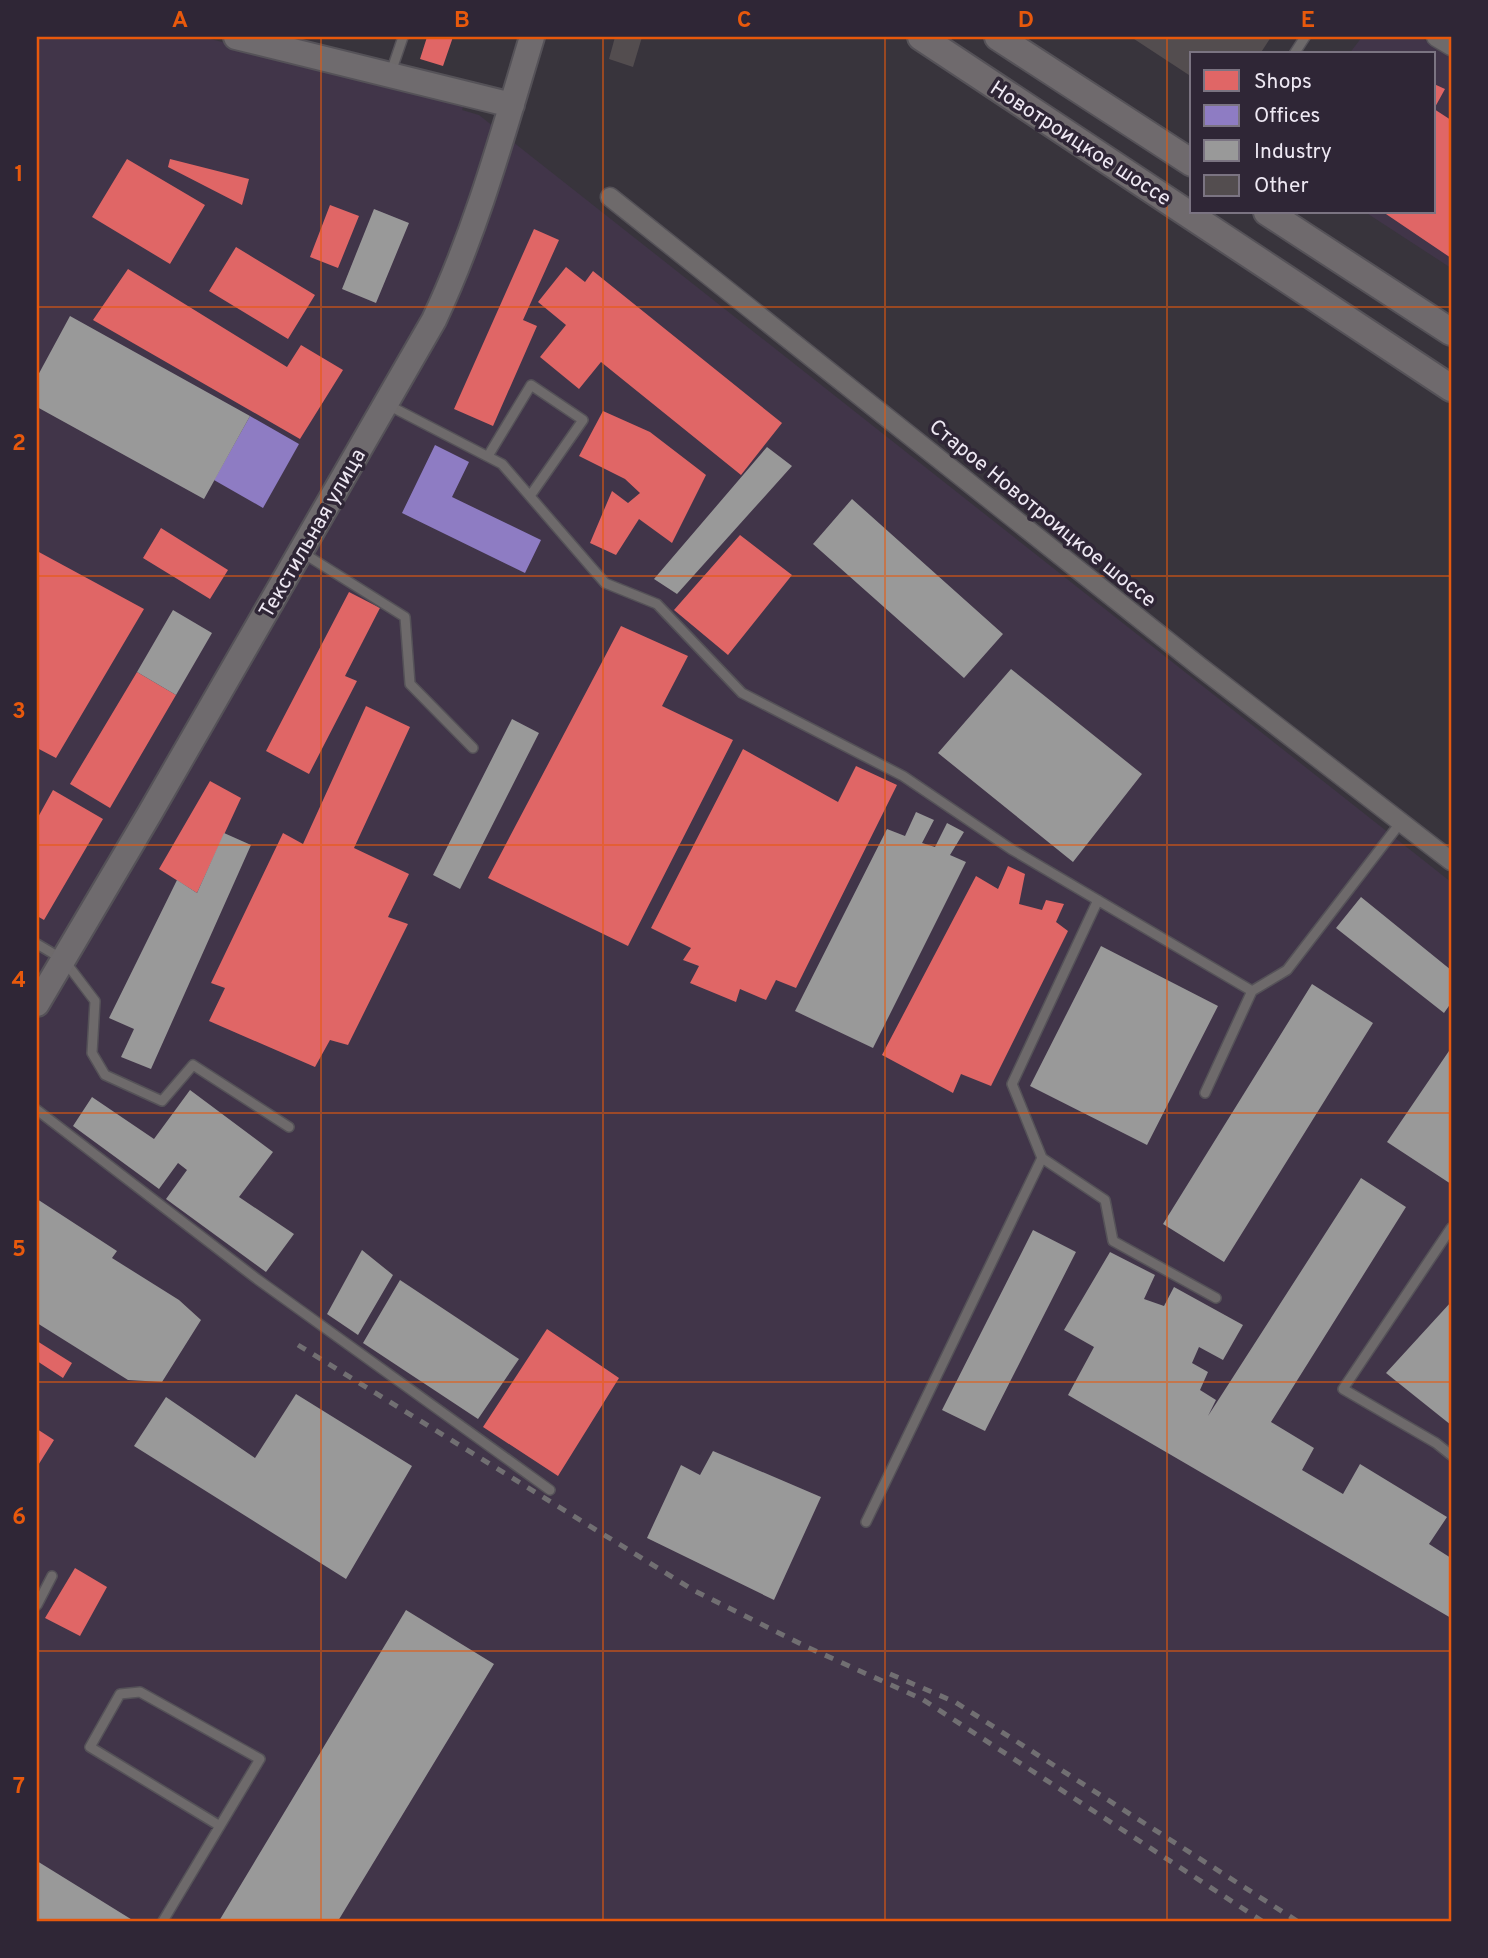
<svg xmlns="http://www.w3.org/2000/svg" width="1488" height="1958" font-family="Overpass,sans-serif">
  <rect width="100%" height="100%" fill="#38343c"/>
  <!-- built -->
  <path fill="#413549" d="M37,37H202L465,102L462,110L479,115L1451,882V1921H37Z
    M1362,37H1420L1451,56V268L1365,212H1434V54H1349Z"/>
  <!-- shops -->
  <path fill="#e06666" d="M427,37H453L443,66L420,59Z
    M1434,84L1445,89L1434,109L1451,120V258L1383,212H1434Z
    M127,159L205,205L170,264L92,217Z
    M170,159L249,179L242,205L168,167Z
    M330,205L359,216L338,268L310,257Z
    M534,229L559,240L523,320L537,326L493,426L454,409Z
    M236,247L315,295L288,339L209,291Z
    M566,267L585,282L593,271L782,423L741,475L601,362L579,389L540,357L566,325L538,302Z
    M128,269L287,367L301,345L343,370L300,439L93,320Z
    M603,411L650,432L706,475L672,543L639,519L616,555L590,543L612,491L628,503L640,493L625,479L579,456Z
    M161,528L228,570L210,599L143,558Z
    M740,535L792,575L728,655L674,610Z
    M37,551L144,609L56,758L37,748Z
    M349,592L380,608L345,676L357,681L309,774L266,751Z
    M621,626L688,656L662,706L733,740L628,946L488,878Z
    M137,672L176,695L110,808L70,784Z
    M366,706L410,727L354,848L409,874L388,917L408,924L348,1045L330,1040L315,1067L209,1021L225,988L211,983L283,833L303,844Z
    M743,749L838,802L856,766L897,785L796,988L776,980L766,1000L740,989L736,1002L690,983L699,966L683,960L691,948L651,928Z
    M210,781L241,798L197,893L159,869Z
    M53,790L103,819L44,920L37,916V819Z
    M1008,866L1025,874L1019,904L1042,910L1046,900L1064,904L1056,922L1068,931L991,1086L961,1074L953,1093L882,1055L976,876L998,889Z
    M547,1329L619,1378L558,1476L483,1427Z
    M37,1341L72,1363L63,1378L37,1361Z
    M37,1429L54,1440L37,1467Z
    M75,1568L107,1587L80,1636L45,1618Z"/>
  <!-- offices -->
  <path fill="#8e7cc3" d="M250,416L299,444L263,508L214,480Z
    M435,445L469,462L452,497L541,540L525,573L402,513Z"/>
  <!-- industry -->
  <path fill="#999" d="M374,209L409,223L376,303L342,289Z
    M70,316L250,416L204,499L37,407V377Z
    M767,447L792,466L677,594L654,579Z
    M852,499L1003,634L964,678L813,544Z
    M173,610L212,633L176,695L137,672Z
    M1011,669L1142,774L1073,862L938,753Z
    M512,719L539,733L460,889L433,875Z
    M916,812L934,820L922,843L935,847L947,823L964,832L950,855L966,862L873,1048L795,1011L887,829L905,836Z
    M224,833L251,845L151,1069L121,1057L134,1029L109,1018L177,880L197,893Z
    M1361,897L1451,970V1003L1444,1013L1336,928Z
    M1101,946L1218,1006L1147,1145L1030,1086Z
    M1312,984L1373,1023L1224,1262L1163,1224Z
    M1451,1048V1184L1387,1142Z
    M190,1090L273,1152L239,1197L294,1234L266,1272L166,1199L187,1170L178,1163L159,1189L73,1126L92,1097L154,1139Z
    M1361,1178L1406,1207L1271,1422L1314,1448L1302,1470L1343,1494L1360,1464L1447,1517L1429,1544L1451,1558V1618L1068,1395L1094,1347L1064,1330L1110,1252L1155,1275L1144,1299L1164,1306L1174,1287L1243,1325L1223,1360L1199,1347L1192,1363L1208,1372L1200,1390L1216,1400L1208,1416Z
    M37,1199L117,1251L112,1258L179,1300L201,1320L162,1382L128,1380L37,1323Z
    M1033,1230L1076,1252L985,1431L942,1410Z
    M362,1250L393,1275L358,1335L327,1314Z
    M400,1280L519,1359L478,1419L363,1343Z
    M1451,1302V1425L1386,1373Z
    M296,1394L412,1466L346,1579L134,1446L166,1397L255,1458Z
    M713,1451L821,1497L774,1600L647,1538L681,1465L700,1475Z
    M406,1610L494,1664L338,1921H219Z
    M37,1861L134,1921H37Z"/>
  <!-- building -->
  <path fill="#534d4f" d="M615,37H642L633,67L609,59Z
    M1131,37H1271L1260,54H1192V77Z"/>
  <g fill="none" stroke-linecap="round" stroke-linejoin="round">
    <!-- lane casing -->
    <g stroke="#555258" stroke-width="12">
      <path id="lane" d="M1294,54L1305,37
        M391,72L403,37
        M388,405L502,464L605,583L657,604L742,693L903,776L1011,849L1252,991L1205,1093
        M488,456L531,385L583,420L530,496
        M303,553L405,617L410,684L473,748
        M37,944L64,960L95,1001L92,1053L105,1075L162,1101L193,1065L289,1127
        M1252,991L1287,970L1401,822
        M37,1110L257,1279L550,1490
        M1042,1158L1105,1200L1113,1241L1216,1298
        M1451,1228L1343,1389L1436,1443L1451,1455
        M866,1522L1042,1158L1012,1084L1098,900
        M37,1605L52,1576
        M163,1921L260,1759L140,1692L120,1694L90,1747L220,1826"/>
    </g>
    <!-- street casing -->
    <g stroke="#555258" stroke-width="21">
      <path id="street" d="M1436,37L1451,46
        M610,197L1199,666L1451,861"/>
    </g>
    <!-- secondary casing -->
    <g stroke="#555258" stroke-width="28">
      <path id="secondary" d="M236,37L512,105
        M37,1004L150,813L434,320C477,229 503,133 532,37"/>
    </g>
    <!-- primary casing -->
    <g stroke="#555258" stroke-width="30">
      <path id="primary" d="M921,37L1451,388
        M998,37L1192,163
        M1267,212L1451,332"/>
    </g>
    <!-- lane -->
    <use href="#lane" stroke="#6e6a6b" stroke-width="9"/>
    <!-- street -->
    <use href="#street" stroke="#6e6a6b" stroke-width="18"/>
    <!-- secondary -->
    <use href="#secondary" stroke="#6f6b6e" stroke-width="24"/>
    <!-- primary -->
    <use href="#primary" stroke="#6f6a6d" stroke-width="26"/>
    <!-- rail -->
    <path stroke="#716f72" stroke-width="5" stroke-dasharray="9 9" stroke-linecap="butt" d="M298,1345L693,1590L807,1647L922,1699L1262,1921
      M890,1674L955,1702L1297,1921"/>
  </g>
  <!-- grid -->
  <path fill="none" stroke="#e8590c" stroke-width="2" stroke-opacity="0.55" d="M321,37V1921M603,37V1921M885,37V1921M1167,37V1921M37,307H1451M37,576H1451M37,845H1451M37,1113H1451M37,1382H1451M37,1651H1451"/>
  <g text-anchor="middle" stroke-width="7" stroke-linejoin="round" paint-order="stroke">
    <!-- street labels -->
    <g font-size="21" fill="#eee8f3" stroke="#2f2636">
      <text transform="translate(1081 143) rotate(33)" y="7">Новотроицкое шоссе</text>
      <text transform="translate(1043 513) rotate(39)" y="7">Старое Новотроицкое шоссе</text>
      <text transform="translate(312 533) rotate(-60)" y="7">Текстильная улица</text>
    </g>
  </g>
  <!-- border -->
  <rect width="1488" height="1958" fill="none" stroke="#2f2636" stroke-width="77"/>
  <!-- legend -->
  <rect x="1190" y="52" width="245" height="161" fill="#2f2636" stroke="#7b7482" stroke-width="2"/>
  <rect x="1204" y="70" width="35" height="21" fill="#e06666" stroke="#7b7482" stroke-width="2"/>
  <text x="1254" y="88" font-size="21" fill="#eee8f3">Shops</text>
  <rect x="1204" y="105" width="35" height="21" fill="#8e7cc3" stroke="#7b7482" stroke-width="2"/>
  <text x="1254" y="122" font-size="21" fill="#eee8f3">Offices</text>
  <rect x="1204" y="140" width="35" height="21" fill="#999999" stroke="#7b7482" stroke-width="2"/>
  <text x="1254" y="158" font-size="21" fill="#eee8f3">Industry</text>
  <rect x="1204" y="175" width="35" height="21" fill="#534d4f" stroke="#7b7482" stroke-width="2"/>
  <text x="1254" y="192" font-size="21" fill="#eee8f3">Other</text>
  <rect x="38" y="38" width="1412" height="1882" fill="none" stroke="#e8590c" stroke-width="2.5"/>
  <g font-size="23" text-anchor="middle" font-weight="bold" fill="#e8590c">
    <text x="180" y="27">A</text>
    <text x="462" y="27">B</text>
    <text x="744" y="27">C</text>
    <text x="1026" y="27">D</text>
    <text x="1308" y="27">E</text>
    <text x="19" y="181">1</text>
    <text x="19" y="450">2</text>
    <text x="19" y="718">3</text>
    <text x="19" y="987">4</text>
    <text x="19" y="1256">5</text>
    <text x="19" y="1524">6</text>
    <text x="19" y="1793">7</text>
  </g>
</svg>
